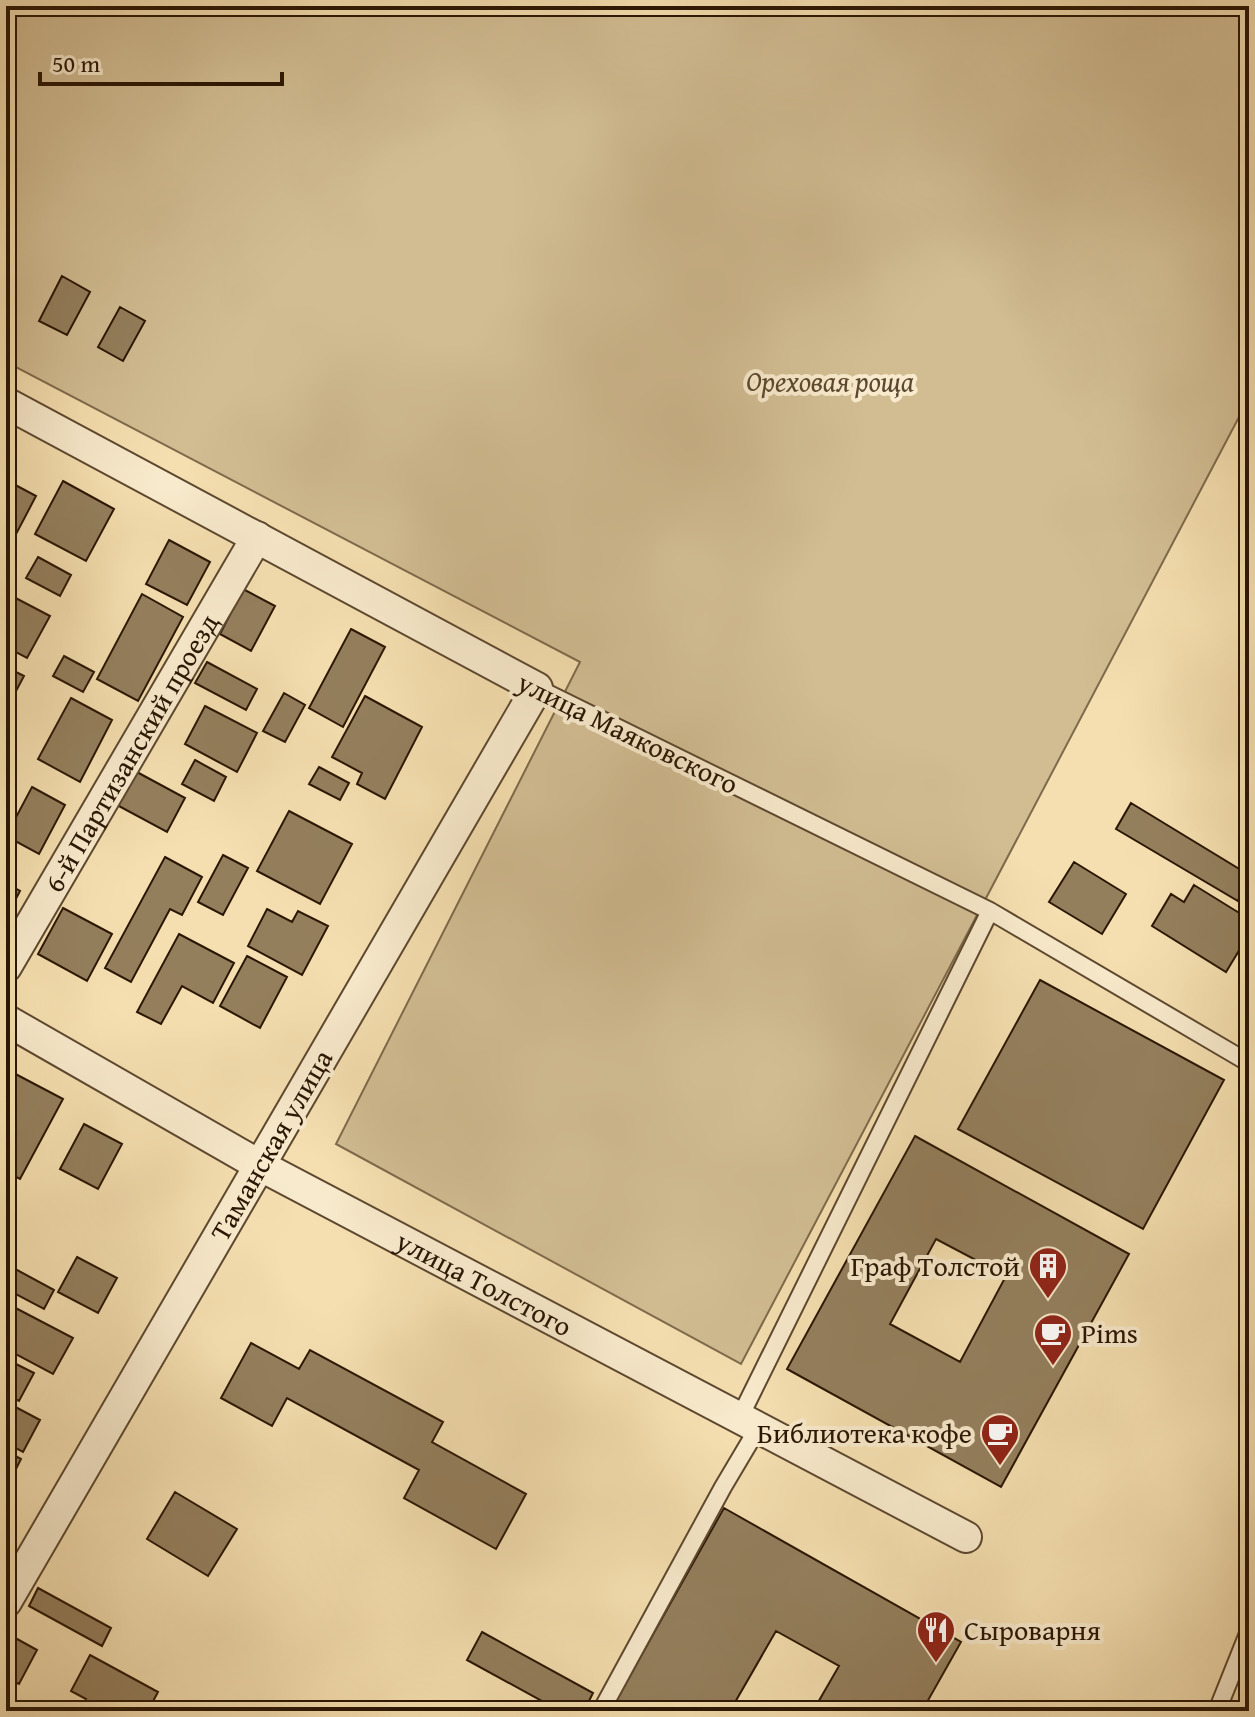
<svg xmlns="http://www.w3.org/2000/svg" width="1255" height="1717" font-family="'Gentium Book Plus',serif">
  <rect width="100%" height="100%" fill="#f5dfb0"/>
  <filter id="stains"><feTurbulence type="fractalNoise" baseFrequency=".0025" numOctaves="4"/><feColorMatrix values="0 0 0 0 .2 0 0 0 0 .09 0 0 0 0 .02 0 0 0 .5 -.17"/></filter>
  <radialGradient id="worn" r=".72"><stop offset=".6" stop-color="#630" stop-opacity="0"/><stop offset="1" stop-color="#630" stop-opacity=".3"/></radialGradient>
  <!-- green -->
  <path fill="#d2bd93" stroke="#7e6a4c" stroke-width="2" d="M6,6H1237L1249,18V398L741,1364L336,1144L580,662L6,362Z"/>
  <!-- building -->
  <path fill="#947f5d" stroke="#2a1604" stroke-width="2" fill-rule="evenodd" d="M62,276L90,292L67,335L39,321Z
    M120,307L145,321L123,361L98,347Z
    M6,480L36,496L14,538L6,534Z
    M63,481L114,509L86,561L35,534Z
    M169,540L210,562L187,605L146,584Z
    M38,557L71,575L60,596L26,578Z
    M243,589L275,606L251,651L220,634Z
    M8,594L50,616L27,658L6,647V598Z
    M142,594L183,617L138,701L97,679Z
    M351,629L385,647L343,727L309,708Z
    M64,656L94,672L83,692L53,676Z
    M207,662L257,689L246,710L195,683Z
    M6,667L24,676L6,710Z
    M284,693L305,705L285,742L263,731Z
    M365,696L422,727L385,799L357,784L362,773L332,757Z
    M71,698L112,720L80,782L38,759Z
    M205,706L257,733L237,772L185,744Z
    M195,760L226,777L214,801L182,784Z
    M319,767L349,783L340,800L309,784Z
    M135,771L185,798L167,832L117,805Z
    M32,787L65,805L39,854L6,836Z
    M1131,803L1249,875L1238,901L1116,829Z
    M289,811L352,844L320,904L257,871Z
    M223,855L248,868L223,915L198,902Z
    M165,857L202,877L182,915L170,909L131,982L105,968Z
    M1074,862L1126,894L1102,934L1049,902Z
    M6,883L20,891L6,918Z
    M1194,885L1249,919V934L1226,972L1152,926L1171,894L1184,902Z
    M63,908L112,934L87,981L38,954Z
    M267,909L292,922L298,911L328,926L302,975L248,946Z
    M179,934L234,963L213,1003L182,986L161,1024L137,1012Z
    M247,956L287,977L260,1028L220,1006Z
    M1040,980L1224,1080L1143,1229L958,1129Z
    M6,1069L63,1099L20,1179L6,1172Z
    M84,1124L122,1144L98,1189L60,1169Z
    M915,1136L1129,1254L1001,1487L787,1369ZM936,1239L1006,1276L960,1362L890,1324Z
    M77,1257L117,1278L98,1313L58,1292Z
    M6,1264L54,1290L44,1309L6,1289Z
    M6,1303L73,1338L53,1374L6,1349Z
    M251,1343L299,1369L310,1350L443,1422L432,1442L526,1494L496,1549L404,1498L419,1470L287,1398L272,1426L221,1398Z
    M6,1359L34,1373L19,1401L6,1394Z
    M6,1402L40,1420L23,1452L6,1443Z
    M6,1451L21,1459L9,1483L6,1482Z
    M175,1492L237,1529L208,1576L147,1539Z
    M724,1508L961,1642L922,1711H813L839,1666L776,1631L730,1711H610Z
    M38,1588L111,1628L102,1646L29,1606Z
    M482,1632L593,1693L584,1711H560L467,1660Z
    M8,1634L37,1650L19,1684L6,1678Z
    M90,1655L158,1692L148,1711H79L86,1699L71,1691Z"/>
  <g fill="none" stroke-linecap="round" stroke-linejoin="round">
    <!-- service casing -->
    <g stroke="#5d482f" stroke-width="20">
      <path id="service" d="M537,688L990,911L1249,1063
        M739,1419L990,911
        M601,1711L723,1487L758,1428
        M1217,1711L1249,1631"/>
    </g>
    <!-- minor casing -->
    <g stroke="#5d482f" stroke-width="34">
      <g id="minor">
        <path d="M6,403L537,688L6,1602"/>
        <path id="s1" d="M6,967L257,537"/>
        <path id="s2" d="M6,1020L259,1165L966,1537"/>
      </g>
    </g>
    <!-- service -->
    <use href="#service" stroke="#f8eacc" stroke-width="16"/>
    <!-- minor -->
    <use href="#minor" stroke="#f8eacc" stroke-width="30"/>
  </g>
  <!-- icons -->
  <defs>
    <g id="building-pin" transform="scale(2)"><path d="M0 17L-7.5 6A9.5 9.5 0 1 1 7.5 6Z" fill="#8f2418" stroke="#f8eacc"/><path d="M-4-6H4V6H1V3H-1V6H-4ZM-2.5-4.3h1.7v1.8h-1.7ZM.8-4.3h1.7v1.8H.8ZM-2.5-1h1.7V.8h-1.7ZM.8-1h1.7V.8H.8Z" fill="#fff"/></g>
    <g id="cafe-pin" transform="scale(2)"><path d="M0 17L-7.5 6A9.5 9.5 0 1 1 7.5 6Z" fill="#8f2418" stroke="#f8eacc"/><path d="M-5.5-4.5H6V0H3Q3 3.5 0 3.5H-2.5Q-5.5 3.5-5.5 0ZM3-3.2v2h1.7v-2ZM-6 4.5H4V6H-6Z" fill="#fff"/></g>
    <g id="restaurant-pin" transform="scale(2)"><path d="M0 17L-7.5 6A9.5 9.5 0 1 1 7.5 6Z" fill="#8f2418" stroke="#f8eacc"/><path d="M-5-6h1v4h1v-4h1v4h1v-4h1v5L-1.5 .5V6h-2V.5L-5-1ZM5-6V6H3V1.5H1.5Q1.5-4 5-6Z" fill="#fff"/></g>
  </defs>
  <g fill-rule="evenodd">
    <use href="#building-pin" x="1048" y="1266"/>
    <use href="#cafe-pin" x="1053" y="1333"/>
    <use href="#cafe-pin" x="1000" y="1433"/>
    <use href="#restaurant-pin" x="936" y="1630"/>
  </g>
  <g text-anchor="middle" stroke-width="8" stroke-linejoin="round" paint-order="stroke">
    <!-- park labels -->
    <g font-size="28" font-style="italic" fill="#5c482f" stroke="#f8eacc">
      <text x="830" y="391">Ореховая роща</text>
    </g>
    <!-- street labels -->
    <g font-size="28" fill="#2a1604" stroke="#f8eacc">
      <text transform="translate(628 733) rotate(26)" y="10">улица Маяковского</text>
      <text dy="10" stroke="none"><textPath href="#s1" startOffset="248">6-й Партизанский проезд</textPath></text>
      <text transform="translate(271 1145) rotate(-60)" y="10">Таманская улица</text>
      <text dy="10" stroke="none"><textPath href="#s2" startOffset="546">улица Толстого</textPath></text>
    </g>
    <!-- poi labels -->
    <g font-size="28" fill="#2a1604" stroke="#f8eacc" text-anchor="end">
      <text x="1020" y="1276">Граф Толстой</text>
      <text x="1081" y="1343" text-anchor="start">Pims</text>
      <text x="972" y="1443">Библиотека кофе</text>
      <text x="964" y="1640" text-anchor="start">Сыроварня</text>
    </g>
  </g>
  <!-- margin -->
  <rect width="1255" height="1717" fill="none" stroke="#f5dfb0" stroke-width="32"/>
  <rect x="8" y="8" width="1239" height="1701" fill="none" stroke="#2a1604" stroke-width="4"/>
  <rect x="16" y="16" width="1223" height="1685" fill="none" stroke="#2a1604" stroke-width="2"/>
  <!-- scale -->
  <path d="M40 72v12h242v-12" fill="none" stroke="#2a1604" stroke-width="4"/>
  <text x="52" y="72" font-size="24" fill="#2a1604" stroke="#f8eacc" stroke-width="6" paint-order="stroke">50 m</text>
  <rect width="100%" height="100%" filter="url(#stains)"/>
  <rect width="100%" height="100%" fill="url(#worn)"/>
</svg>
